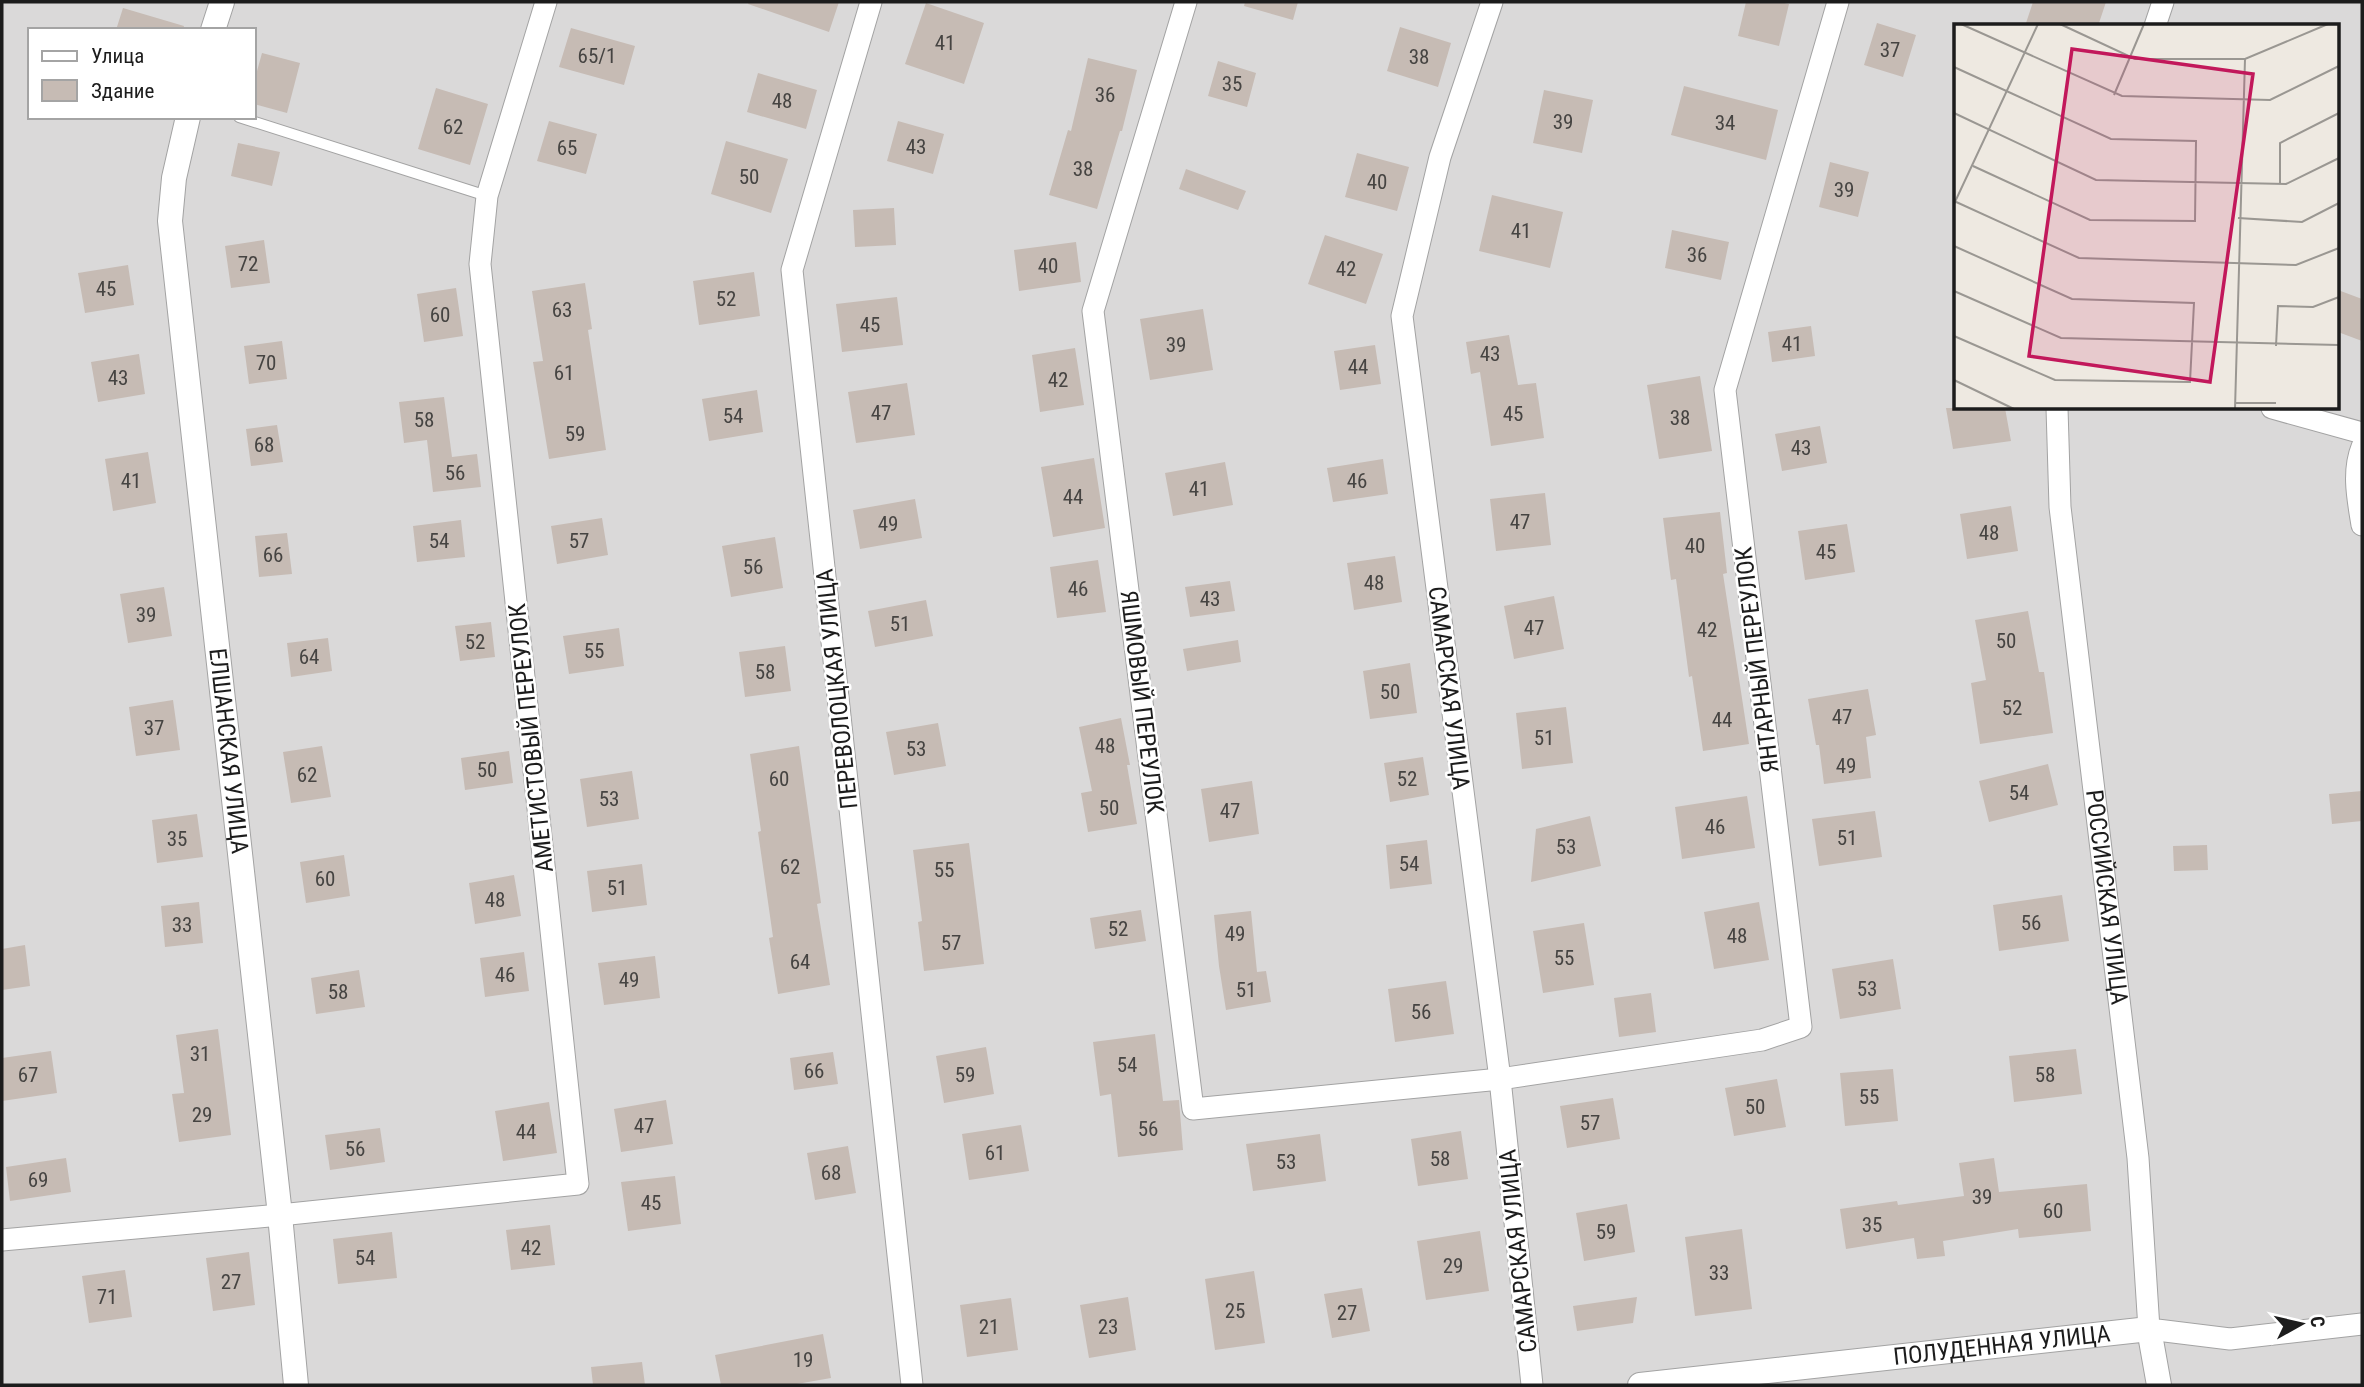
<svg xmlns="http://www.w3.org/2000/svg" width="2364" height="1387" font-family="'Roboto Condensed',sans-serif">
  <rect width="100%" height="100%" fill="#eee9e1"/>
  <!-- residential -->
  <path fill="#dad9d9" fill-rule="evenodd" d="M2,2H2362V1385H2ZM1956,26H2338V408H1956ZM30,30H254V117H30Z"/>
  <!-- building -->
  <path fill="#c6bbb4" d="M749,2H839L829,32L748,4Z
    M1245,2H1298L1293,20L1244,6Z
    M1746,2H1780L1789,4L1779,46L1738,36Z
    M2033,2H2106L2098,26H2025Z
    M926,3L984,23L964,84L905,64Z
    M123,8L184,26L183,30H116Z
    M1877,23L1916,35L1903,77L1864,65Z
    M1400,27L1451,43L1438,87L1387,71Z
    M571,28L635,46L624,85L559,67Z
    M262,53L300,63L287,113L254,104V82Z
    M1088,58L1137,70L1122,131H1120L1097,209L1049,195L1068,130L1071,131Z
    M1218,61L1256,73L1247,107L1208,96Z
    M758,73L817,90L806,129L747,112Z
    M1684,86L1778,110L1766,160L1671,135Z
    M436,88L488,104L470,165L418,149Z
    M1544,90L1593,100L1582,153L1533,143Z
    M549,121L597,134L586,174L537,161Z
    M898,121L944,134L933,174L887,161Z
    M726,141L788,159L771,213L711,194Z
    M238,143L280,152L272,186L231,176Z
    M1357,153L1409,167L1397,211L1345,197Z
    M1830,162L1869,172L1858,217L1819,207Z
    M1186,169L1246,191L1238,210L1179,189Z
    M1492,195L1563,212L1550,268L1479,251Z
    M894,208L896,245L855,247L853,210Z
    M1672,230L1729,242L1721,280L1665,268Z
    M1325,235L1383,254L1366,304L1308,284Z
    M264,240L270,283L231,288L225,246Z
    M1076,242L1081,282L1019,291L1014,250Z
    M128,265L134,305L85,313L78,273Z
    M754,272L760,316L699,325L693,281Z
    M585,283L592,329L588,330L606,450L549,459L533,362L543,361L532,291Z
    M456,288L463,336L424,342L417,294Z
    M2338,290L2362,299V341L2338,332Z
    M897,297L903,345L842,352L836,304Z
    M1203,309L1213,370L1150,380L1140,319Z
    M1811,326L1815,356L1772,362L1768,332Z
    M1509,335L1518,385L1536,383L1544,438L1491,446L1480,372L1471,374L1466,342Z
    M282,341L287,379L249,384L244,346Z
    M1375,345L1381,384L1340,390L1334,351Z
    M1075,348L1084,405L1040,412L1032,355Z
    M139,354L145,394L98,402L91,362Z
    M1700,376L1712,451L1659,459L1647,385Z
    M907,383L915,435L856,443L848,392Z
    M757,390L763,432L709,441L702,399Z
    M444,397L452,457L477,454L481,487L433,492L427,440L404,443L399,402Z
    M1946,408H2005L2011,441L1953,449Z
    M277,425L283,462L251,466L246,429Z
    M1820,426L1827,463L1782,471L1775,434Z
    M148,452L156,503L113,511L105,459Z
    M1094,458L1105,528L1053,537L1041,467Z
    M1383,459L1388,494L1333,502L1327,468Z
    M1225,462L1233,505L1173,516L1165,473Z
    M1545,493L1551,545L1496,551L1490,499Z
    M915,499L922,538L860,549L853,510Z
    M2011,506L2018,551L1967,559L1960,514Z
    M1720,512L1727,573L1723,574L1749,744L1703,751L1692,676L1689,677L1676,579L1671,580L1663,518Z
    M602,518L608,555L557,564L551,526Z
    M461,520L465,557L417,562L413,526Z
    M1847,524L1855,572L1805,580L1798,531Z
    M287,533L292,574L259,577L255,536Z
    M775,537L783,588L731,597L722,546Z
    M1395,556L1402,602L1354,610L1347,563Z
    M1098,560L1106,612L1057,618L1050,567Z
    M1230,581L1235,611L1190,617L1185,587Z
    M164,587L172,636L128,643L120,594Z
    M1554,596L1564,649L1514,659L1504,606Z
    M926,600L933,636L875,647L868,611Z
    M2028,611L2039,672H2044L2053,733L1980,744L1971,683L1986,680L1975,620Z
    M491,622L495,657L460,661L455,626Z
    M619,628L624,666L569,674L563,636Z
    M328,638L332,671L291,677L287,643Z
    M1238,640L1241,662L1187,671L1183,649Z
    M785,646L791,691L745,697L739,652Z
    M1410,663L1417,713L1370,719L1363,671Z
    M1868,689L1876,735L1866,737L1871,778L1824,784L1819,745H1816L1808,699Z
    M173,700L180,750L136,756L129,707Z
    M1566,707L1573,763L1522,769L1516,713Z
    M1121,718L1130,765H1127L1137,824L1088,832L1081,793L1092,791L1079,727Z
    M938,723L946,766L894,775L886,732Z
    M322,746L331,797L291,803L283,752Z
    M799,746L821,903L817,904L830,985L778,994L769,938L773,937L758,832L761,831L750,754Z
    M509,751L513,783L465,790L461,758Z
    M1423,757L1429,795L1390,802L1384,763Z
    M2048,764L2058,805L1989,822L1979,781Z
    M632,771L639,819L587,827L580,779Z
    M1252,781L1259,834L1209,842L1201,789Z
    M2362,791V821L2332,824L2329,794Z
    M1747,796L1755,848L1682,859L1675,807Z
    M1875,811L1882,857L1819,866L1812,819Z
    M197,814L203,857L157,863L152,820Z
    M1590,816L1601,866L1531,882L1536,829Z
    M1427,840L1432,884L1390,889L1386,845Z
    M969,843L984,964L924,971L918,922L922,921L913,850Z
    M2207,845L2208,870L2174,871L2173,846Z
    M344,855L350,896L306,903L300,862Z
    M642,864L647,905L592,912L587,871Z
    M514,875L521,916L475,924L469,883Z
    M2062,895L2069,941L1999,951L1993,905Z
    M199,902L203,943L165,947L161,906Z
    M1759,902L1769,960L1714,969L1704,912Z
    M1141,910L1146,941L1095,949L1090,918Z
    M1251,911L1257,972L1266,971L1271,1002L1226,1010L1219,966L1214,915Z
    M1584,923L1594,985L1543,993L1533,931Z
    M25,945L30,986L2,990V949Z
    M524,952L529,991L485,997L480,958Z
    M655,956L660,998L604,1005L598,963Z
    M1893,959L1901,1009L1840,1019L1832,969Z
    M359,970L365,1007L316,1014L311,978Z
    M1446,981L1454,1034L1395,1042L1388,989Z
    M1651,993L1656,1032L1619,1037L1614,998Z
    M218,1029L231,1135L179,1142L172,1094L184,1093L176,1035Z
    M1155,1034L1163,1101L1179,1100L1183,1150L1118,1157L1111,1094L1100,1096L1093,1042Z
    M986,1047L994,1094L944,1103L936,1056Z
    M2076,1049L2082,1094L2014,1102L2009,1056Z
    M51,1051L57,1093L2,1101V1058Z
    M833,1052L838,1084L794,1090L790,1058Z
    M1893,1069L1898,1121L1845,1126L1840,1073Z
    M1777,1079L1786,1127L1734,1136L1725,1088Z
    M1613,1098L1620,1139L1567,1148L1560,1106Z
    M666,1100L673,1144L621,1152L614,1109Z
    M549,1102L557,1153L503,1161L495,1111Z
    M1021,1125L1029,1171L969,1180L962,1134Z
    M380,1128L385,1162L330,1170L325,1135Z
    M1461,1131L1468,1179L1418,1186L1411,1139Z
    M1320,1134L1326,1181L1253,1191L1246,1144Z
    M848,1146L856,1193L815,1200L807,1153Z
    M66,1158L71,1192L10,1201L6,1167Z
    M1994,1158L1999,1192L2087,1184L2091,1231L2019,1238L2018,1229L1943,1241L1945,1256L1917,1259L1914,1238L1846,1249L1840,1209L1897,1201L1898,1205L1964,1196L1959,1163Z
    M675,1176L681,1224L628,1231L621,1182Z
    M1627,1204L1635,1252L1584,1261L1576,1213Z
    M550,1225L555,1265L511,1270L506,1230Z
    M1742,1229L1752,1309L1695,1316L1685,1237Z
    M1480,1231L1489,1291L1426,1300L1417,1241Z
    M392,1232L397,1278L338,1284L333,1239Z
    M249,1252L255,1305L213,1311L206,1258Z
    M125,1270L132,1317L89,1323L82,1276Z
    M1254,1271L1265,1343L1215,1350L1205,1279Z
    M1362,1288L1370,1331L1332,1338L1324,1294Z
    M1128,1297L1136,1350L1089,1358L1080,1305Z
    M1637,1297L1633,1323L1577,1331L1573,1306Z
    M1011,1298L1018,1350L967,1357L960,1305Z
    M823,1334L831,1378L791,1385H721L715,1355Z
    M642,1362L645,1385H593L591,1367Z"/>
  <g fill="none" stroke-linecap="round" stroke-linejoin="round">
    <!-- service casing -->
    <g stroke="#a3a3a3" stroke-width="12">
      <path id="service" d="M239,117L487,196"/>
    </g>
    <!-- minor casing -->
    <g stroke="#a3a3a3" stroke-width="23">
      <g id="minor">
        <path d="M871,2L792,270L912,1385"/>
        <path d="M1186,2L1093,311L1193,1109L1500,1079L1762,1040L1801,1027L1725,390L1838,2"/>
        <path d="M1492,2L1440,157L1402,316L1500,1079L1532,1385"/>
        <path d="M2155,26L2163,2"/>
        <path id="s1" d="M2057,408L2060,507L2138,1158L2149,1329L2230,1339L2362,1324"/>
        <path d="M2272,408L2362,433"/>
        <path d="M2362,447C2352,472 2358,500 2362,525"/>
        <path d="M2,1240L280,1215L578,1184L480,264L487,196L546,2"/>
      </g>
    </g>
    <!-- tertiary casing -->
    <g stroke="#a3a3a3" stroke-width="26">
      <g id="tertiary">
        <path d="M213,30L222,2"/>
        <path id="s2" d="M188,117L174,178L170,221L280,1215L296,1385"/>
        <path id="s3" d="M1640,1385L2149,1329L2159,1385"/>
      </g>
    </g>
    <!-- service -->
    <use href="#service" stroke="#fff" stroke-width="10"/>
    <!-- minor -->
    <use href="#minor" stroke="#fff" stroke-width="21"/>
    <!-- tertiary -->
    <use href="#tertiary" stroke="#fff" stroke-width="24"/>
  </g>
  <g text-anchor="middle" stroke-width="5" stroke-linejoin="round" paint-order="stroke">
    <!-- number labels -->
    <g font-size="21" fill="#464442">
      <text x="945" y="50">41</text>
      <text x="1890" y="57">37</text>
      <text x="597" y="63">65/1</text>
      <text x="1419" y="64">38</text>
      <text x="1232" y="91">35</text>
      <text x="1105" y="102">36</text>
      <text x="782" y="108">48</text>
      <text x="1563" y="129">39</text>
      <text x="1725" y="130">34</text>
      <text x="453" y="134">62</text>
      <text x="916" y="154">43</text>
      <text x="567" y="155">65</text>
      <text x="1083" y="176">38</text>
      <text x="749" y="184">50</text>
      <text x="1377" y="189">40</text>
      <text x="1844" y="197">39</text>
      <text x="1521" y="238">41</text>
      <text x="1697" y="262">36</text>
      <text x="248" y="271">72</text>
      <text x="1048" y="273">40</text>
      <text x="1346" y="276">42</text>
      <text x="106" y="296">45</text>
      <text x="726" y="306">52</text>
      <text x="562" y="317">63</text>
      <text x="440" y="322">60</text>
      <text x="870" y="332">45</text>
      <text x="1792" y="351">41</text>
      <text x="1176" y="352">39</text>
      <text x="1490" y="361">43</text>
      <text x="266" y="370">70</text>
      <text x="1358" y="374">44</text>
      <text x="564" y="380">61</text>
      <text x="118" y="385">43</text>
      <text x="1058" y="387">42</text>
      <text x="881" y="420">47</text>
      <text x="1513" y="421">45</text>
      <text x="733" y="423">54</text>
      <text x="1680" y="425">38</text>
      <text x="424" y="427">58</text>
      <text x="575" y="441">59</text>
      <text x="264" y="452">68</text>
      <text x="1801" y="455">43</text>
      <text x="455" y="480">56</text>
      <text x="131" y="488">41</text>
      <text x="1357" y="488">46</text>
      <text x="1199" y="496">41</text>
      <text x="1073" y="504">44</text>
      <text x="1520" y="529">47</text>
      <text x="888" y="531">49</text>
      <text x="1989" y="540">48</text>
      <text x="439" y="548">54</text>
      <text x="579" y="548">57</text>
      <text x="1695" y="553">40</text>
      <text x="1826" y="559">45</text>
      <text x="273" y="562">66</text>
      <text x="753" y="574">56</text>
      <text x="1374" y="590">48</text>
      <text x="1078" y="596">46</text>
      <text x="1210" y="606">43</text>
      <text x="146" y="622">39</text>
      <text x="900" y="631">51</text>
      <text x="1534" y="635">47</text>
      <text x="1707" y="637">42</text>
      <text x="2006" y="648">50</text>
      <text x="475" y="649">52</text>
      <text x="594" y="658">55</text>
      <text x="309" y="664">64</text>
      <text x="765" y="679">58</text>
      <text x="1390" y="699">50</text>
      <text x="2012" y="715">52</text>
      <text x="1842" y="724">47</text>
      <text x="1722" y="727">44</text>
      <text x="154" y="735">37</text>
      <text x="1544" y="745">51</text>
      <text x="1105" y="753">48</text>
      <text x="916" y="756">53</text>
      <text x="1846" y="773">49</text>
      <text x="487" y="777">50</text>
      <text x="307" y="782">62</text>
      <text x="779" y="786">60</text>
      <text x="1407" y="786">52</text>
      <text x="2019" y="800">54</text>
      <text x="609" y="806">53</text>
      <text x="1109" y="815">50</text>
      <text x="1230" y="818">47</text>
      <text x="1715" y="834">46</text>
      <text x="1847" y="845">51</text>
      <text x="177" y="846">35</text>
      <text x="1566" y="854">53</text>
      <text x="1409" y="871">54</text>
      <text x="790" y="874">62</text>
      <text x="944" y="877">55</text>
      <text x="325" y="886">60</text>
      <text x="617" y="895">51</text>
      <text x="495" y="907">48</text>
      <text x="2031" y="930">56</text>
      <text x="182" y="932">33</text>
      <text x="1118" y="936">52</text>
      <text x="1235" y="941">49</text>
      <text x="1737" y="943">48</text>
      <text x="951" y="950">57</text>
      <text x="1564" y="965">55</text>
      <text x="800" y="969">64</text>
      <text x="505" y="982">46</text>
      <text x="629" y="987">49</text>
      <text x="1867" y="996">53</text>
      <text x="1246" y="997">51</text>
      <text x="338" y="999">58</text>
      <text x="1421" y="1019">56</text>
      <text x="200" y="1061">31</text>
      <text x="1127" y="1072">54</text>
      <text x="814" y="1078">66</text>
      <text x="28" y="1082">67</text>
      <text x="965" y="1082">59</text>
      <text x="2045" y="1082">58</text>
      <text x="1869" y="1104">55</text>
      <text x="1755" y="1114">50</text>
      <text x="202" y="1122">29</text>
      <text x="1590" y="1130">57</text>
      <text x="644" y="1133">47</text>
      <text x="1148" y="1136">56</text>
      <text x="526" y="1139">44</text>
      <text x="355" y="1156">56</text>
      <text x="995" y="1160">61</text>
      <text x="1440" y="1166">58</text>
      <text x="1286" y="1169">53</text>
      <text x="831" y="1180">68</text>
      <text x="38" y="1187">69</text>
      <text x="1982" y="1204">39</text>
      <text x="651" y="1210">45</text>
      <text x="2053" y="1218">60</text>
      <text x="1872" y="1232">35</text>
      <text x="1606" y="1239">59</text>
      <text x="531" y="1255">42</text>
      <text x="365" y="1265">54</text>
      <text x="1453" y="1273">29</text>
      <text x="1719" y="1280">33</text>
      <text x="231" y="1289">27</text>
      <text x="107" y="1304">71</text>
      <text x="1235" y="1318">25</text>
      <text x="1347" y="1320">27</text>
      <text x="989" y="1334">21</text>
      <text x="1108" y="1334">23</text>
      <text x="803" y="1367">19</text>
    </g>
    <!-- street labels -->
    <g font-size="24" fill="#1c1c1c" stroke="#fff">
      <text transform="translate(1757 660) rotate(-97)" y="8">ЯНТАРНЫЙ ПЕРЕУЛОК</text>
      <text transform="translate(1449 688) rotate(83)" y="8">САМАРСКАЯ УЛИЦА</text>
      <text transform="translate(837 689) rotate(-96)" y="8">ПЕРЕВОЛОЦКАЯ УЛИЦА</text>
      <text transform="translate(1142 702) rotate(83)" y="8">ЯШМОВЫЙ ПЕРЕУЛОК</text>
      <text transform="translate(531 738) rotate(-96)" y="8">АМЕТИСТОВЫЙ ПЕРЕУЛОК</text>
      <text dy="8" stroke="none"><textPath href="#s2" startOffset="639">ЕЛШАНСКАЯ УЛИЦА</textPath></text>
      <text dy="8" stroke="none"><textPath href="#s1" startOffset="492">РОССИЙСКАЯ УЛИЦА</textPath></text>
      <text transform="translate(1518 1251) rotate(-96)" y="8">САМАРСКАЯ УЛИЦА</text>
      <text dy="8" stroke="none"><textPath href="#s3" startOffset="364">ПОЛУДЕННАЯ УЛИЦА</textPath></text>
    </g>
  </g>
  <!-- overview -->
  <g transform="translate(1954 24)">
    <rect width="385" height="385" fill="#eee9e1"/>
    <path fill="none" stroke="#9a9792" stroke-width="2" d="M7,0L168,72L316,76L385,42M106,0L181,35H291L374,0M0,43L157,115L242,117L241,197L136,196L19,142M160,71L190,0M0,89L142,156L332,160L385,134M326,160V119L385,89M0,177L125,234L342,241L385,224M0,180L84,0M284,194L348,198L385,179M0,222L118,275L240,279L236,358L101,356L0,312M0,267L107,314L385,321M322,322L324,282L359,283L385,273M0,356L60,385M281,379H322M281,385L291,35"/>
    <path fill="#c2185b" fill-opacity="0.15" stroke="#c2185b" stroke-width="3.5" d="M118,25L299,50L256,358L75,332Z"/>
    <rect width="385" height="385" fill="none" stroke="#1c1c1c" stroke-width="3.5"/>
  </g>
  <!-- border -->
  <rect width="2364" height="1387" fill="none" stroke="#1c1c1c" stroke-width="7"/>
  <!-- legend -->
  <rect x="28" y="28" width="228" height="91" fill="#ffffff" stroke="#a4a4a4" stroke-width="2"/>
  <rect x="42" y="51" width="35" height="10" fill="#ffffff" stroke="#a4a4a4" stroke-width="2"/>
  <text x="91" y="63" font-size="21" fill="#1c1c1c">Улица</text>
  <rect x="42" y="80" width="35" height="21" fill="#c6bbb4" stroke="#a4a4a4" stroke-width="2"/>
  <text x="91" y="98" font-size="21" fill="#1c1c1c">Здание</text>
  <!-- north arrow -->
  <g transform="translate(2301 1324) rotate(82)" stroke="#ffffff" stroke-width="5" paint-order="stroke">
  <path d="M0-5L12 26L0 18L-12 26Z" fill="#1c1c1c"/>
  <text y="-10" font-size="19" font-weight="bold" text-anchor="middle" fill="#1c1c1c">С</text>
  </g>
</svg>
